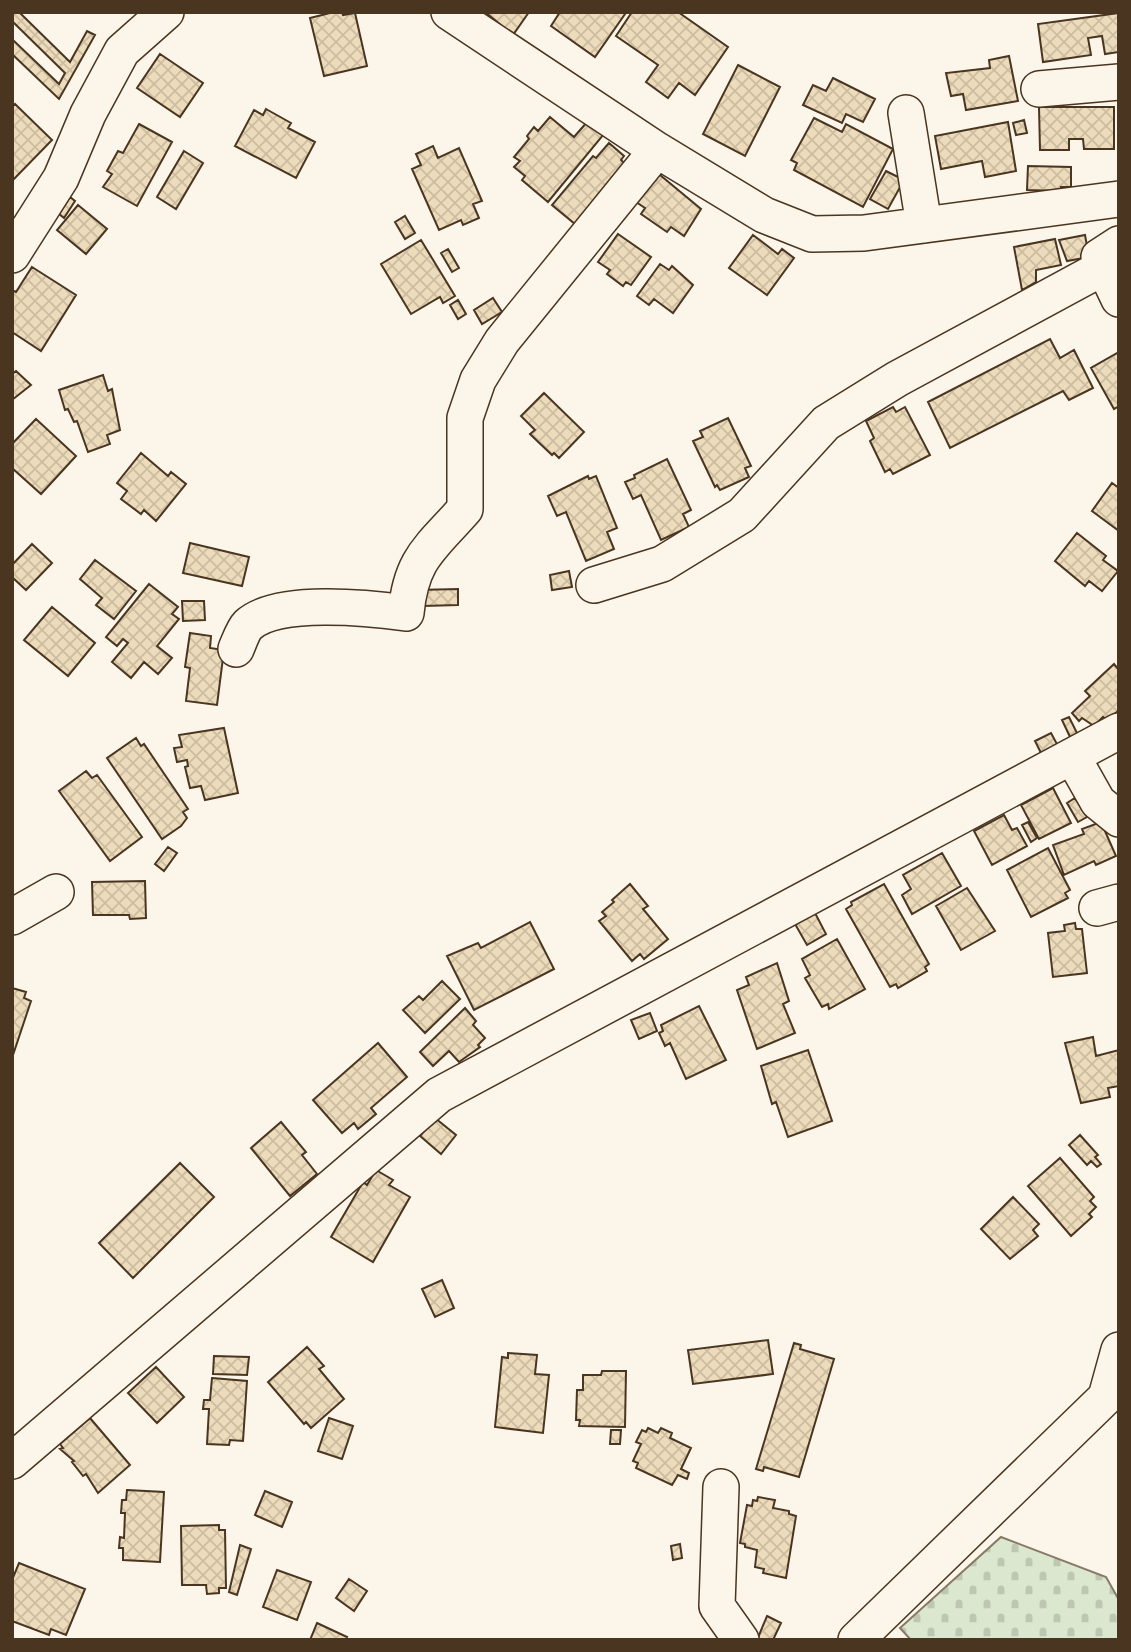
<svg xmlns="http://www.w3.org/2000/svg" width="1131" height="1652" font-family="Poppins,sans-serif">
  <defs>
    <pattern id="cemetery-stones" width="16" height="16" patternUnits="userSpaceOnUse" patternTransform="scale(1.75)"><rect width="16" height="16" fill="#dce7d0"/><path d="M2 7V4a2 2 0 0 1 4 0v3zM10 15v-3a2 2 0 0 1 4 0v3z" fill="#bec7b2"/></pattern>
    <pattern id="building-cross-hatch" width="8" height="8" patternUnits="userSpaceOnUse" patternTransform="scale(1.75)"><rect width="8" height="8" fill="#ecdcbc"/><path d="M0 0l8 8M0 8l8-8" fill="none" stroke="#ccbda1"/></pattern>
  </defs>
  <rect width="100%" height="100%" fill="#fbf6e9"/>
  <!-- cemetery -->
  <path fill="url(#cemetery-stones)" stroke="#887966" stroke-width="2" d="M1001,1537L1106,1577L1119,1600V1640H911L900,1628Z"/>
  <!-- building -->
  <path fill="url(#building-cross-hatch)" stroke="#4a3520" stroke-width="2" d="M12,12H19L70,62L87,31L95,35L59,99L12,54V39L59,84L65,73L12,21Z
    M334,12H342L343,15L355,13L367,66L324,76L310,18Z
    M485,12H529L513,35Z
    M560,12H622L625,14L595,57L551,26Z
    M632,12H678L728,47L695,95L679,83L668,98L646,82L658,65L616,36Z
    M1119,13V52L1105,54L1102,36L1088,38L1091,55L1043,62L1038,24Z
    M160,54L203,83L180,117L137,88Z
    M1009,56L1018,101L966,110L963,94L951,96L946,73L990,68L989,60Z
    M738,65L780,87L745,156L703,134Z
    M833,78L875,99L863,122L846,114L842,123L803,105L813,85L826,91Z
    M15,104L52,140L12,181V107Z
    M1039,107H1114V149H1084L1083,139H1069V150H1040Z
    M266,109L291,123L288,128L315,142L296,178L235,146L254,110L263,115Z
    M550,117L574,137L588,121L604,134L548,202L522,180L525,176L514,167L520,161L514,157L529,139L527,136L534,127L538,131Z
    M814,118L842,132L846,124L893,149L863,207L794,170L797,163L791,160Z
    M1024,120L1027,133L1016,135L1013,123Z
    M1008,122L1016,171L985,177L982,161L941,169L935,136Z
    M139,124L172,142L137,206L103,187L112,174L107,171L118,151L123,153Z
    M609,143L624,156L621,160L628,167L581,229L552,205L593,156L596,158Z
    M433,146L438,158L459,148L482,201L473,204L479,218L463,225L461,220L439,230L412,169L421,165L416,154Z
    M184,151L203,163L176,209L157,197Z
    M1028,166L1071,167V187H1061L1062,191L1027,190Z
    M654,170L701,209L684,236L671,227L667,232L641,214L645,208L633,200Z
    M886,171L904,180L888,209L870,199Z
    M70,197L75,201L64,218L59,214Z
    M78,205L107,229L86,254L57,230Z
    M405,216L415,233L405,239L395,222Z
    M618,234L651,257L631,285L626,282L623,286L607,274L610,270L598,262Z
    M753,235L778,254L782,249L794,258L767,295L729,268Z
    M1085,235L1089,257L1067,261L1059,240Z
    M1055,239L1061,265L1036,270V282L1022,290L1014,247Z
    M421,240L455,296L443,303L440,297L411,314L381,264Z
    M448,249L459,268L452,272L441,253Z
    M660,264L669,270L672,266L693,285L673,313L654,299L649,305L637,296Z
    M32,267L76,295L41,351L12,332V290L16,292Z
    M493,298L502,312L482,324L474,310Z
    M458,300L466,314L458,319L450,305Z
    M1050,339L1060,358L1074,350L1093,388L1069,400L1063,391L950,448L928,402Z
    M1119,352V406L1114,409L1091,368Z
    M16,371L31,385L12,400V374Z
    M103,375L108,391L112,389L120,430L107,435L110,444L88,452L77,421L74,422L68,409L65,410L59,390Z
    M544,393L584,432L559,458L554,453L552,455L530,434L535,430L521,416Z
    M893,407L896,412L905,407L930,455L893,474L890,469L885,472L870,441L874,438L866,421Z
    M728,418L751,466L745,468L749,477L720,490L717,485L715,487L693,441L703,437L700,431Z
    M36,419L76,456L41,494L12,468V444Z
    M141,453L168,476L171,472L186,484L156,521L144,510L141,514L121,499L127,491L117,483Z
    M667,459L691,510L683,514L689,527L661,540L641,495L633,499L625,482L635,478L634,475Z
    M588,476L589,479L596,476L617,528L607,532L614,549L586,561L566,512L557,516L548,496Z
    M1112,483L1119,488V531L1092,511Z
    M1077,533L1106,556L1103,560L1118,571L1102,591L1089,581L1085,586L1055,561Z
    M190,543L249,557L242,586L183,573Z
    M32,544L52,563L26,590L12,577V565Z
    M95,560L136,591L114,619L96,605L102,598L80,579Z
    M569,571L572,587L552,590L550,575Z
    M149,584L178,607L172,614L179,619L157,646L172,658L158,674L144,662L131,678L112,662L128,643L123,639L117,646L106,637Z
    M458,589V605L423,606L417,590Z
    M182,601H204L205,620L183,621Z
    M52,607L95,643L68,676L24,640Z
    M190,633L211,636L210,648L224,650L217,705L186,701L190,668L185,667Z
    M1114,664L1119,670V710L1107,721L1103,717L1094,726L1082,718L1079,721L1072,713L1090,696L1085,691Z
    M1069,717L1078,735L1071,739L1062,720Z
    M224,728L238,793L205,800L201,786L190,788L185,767L188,766L187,760L177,762L174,748L182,747L179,735Z
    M1051,733L1058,746L1042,755L1035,741Z
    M136,738L141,746L144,744L188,809L183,812L187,818L181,826L162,839L107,758Z
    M86,771L92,778L97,775L142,837L110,861L59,791Z
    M1053,788L1071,823L1039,839L1021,805Z
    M1075,798L1087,817L1078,822L1067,803Z
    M1004,815L1012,830L1017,828L1027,846L992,865L974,831Z
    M1028,822L1037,838L1031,842L1022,825Z
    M1101,822L1116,856L1096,865L1094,861L1064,875L1053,845L1084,834L1082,829Z
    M168,847L177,853L164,871L155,864Z
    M1048,848L1070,890L1065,893L1068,898L1031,917L1007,870Z
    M942,853L961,886L912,914L902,895L911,889L903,875Z
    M145,881L146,918L130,919L129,915H93L92,882Z
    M630,884L648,906L643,909L668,939L644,959L640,954L632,961L599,921L606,916L602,912L614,902L612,900Z
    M884,884L929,964L925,967L927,971L898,988L896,984L890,987L846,909L852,905L851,902Z
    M967,888L995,931L961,950L936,906Z
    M815,913L826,934L807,945L795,924Z
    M530,922L554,969L474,1010L447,956L478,943L481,948Z
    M1075,923L1076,929H1082L1087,973L1053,977L1048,933L1065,931L1064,925Z
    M837,939L865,989L829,1009L828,1004L822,1007L805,978L810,975L802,959Z
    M777,963L789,1001L783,1004L795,1033L757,1049L737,990L749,985L746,977Z
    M442,981L460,999L425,1033L403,1010L419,996L423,1000Z
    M12,988L26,992L24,998L31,1001L12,1058Z
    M699,1006L726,1060L686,1079L670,1043L665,1046L659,1033L663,1031L661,1025Z
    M465,1008L476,1021L473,1025L485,1038L478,1045L480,1047L459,1062L449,1051L433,1066L420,1052Z
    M650,1013L657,1031L639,1039L631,1020Z
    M1093,1037L1096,1056L1119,1050V1086L1108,1088L1110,1097L1081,1103L1065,1043Z
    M378,1043L407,1077L371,1108L376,1114L358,1129L354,1123L342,1133L313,1100Z
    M808,1050L832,1121L788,1137L776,1102L772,1104L761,1066Z
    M435,1118L456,1135L441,1154L420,1136Z
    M281,1122L306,1152L302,1155L317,1174L290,1196L251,1148Z
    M1080,1135L1098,1155L1095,1157L1101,1164L1097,1167L1091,1161L1087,1165L1069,1145Z
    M1060,1158L1094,1197L1090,1201L1096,1207L1089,1214L1092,1217L1071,1236L1028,1186Z
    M180,1163L214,1197L133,1278L99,1243Z
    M376,1170L393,1180L389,1185L410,1197L373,1262L331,1237L363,1182L367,1185Z
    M1013,1197L1039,1224L1033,1230L1038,1236L1010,1259L981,1229Z
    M442,1280L454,1308L435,1317L422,1289Z
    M768,1340L773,1374L693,1384L688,1350Z
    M794,1343L801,1345L800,1349L834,1359L799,1477L764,1467L763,1471L756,1469Z
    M307,1347L324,1366L319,1369L344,1399L311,1428L306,1422L304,1424L268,1382Z
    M508,1353L537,1355L535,1374L549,1375L543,1433L495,1427L502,1357L508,1358Z
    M214,1356L249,1357L247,1375L213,1374Z
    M156,1367L184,1397L157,1423L128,1393Z
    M602,1371H626L625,1427L579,1426L580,1420H576L577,1390H583V1375H601Z
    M212,1378L247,1381L243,1441L230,1440L229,1445L207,1444L209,1409H203L204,1400H210Z
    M90,1418L130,1465L98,1493L86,1474L83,1476L72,1462L74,1461L60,1449L63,1448L60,1444Z
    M329,1418L353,1426L342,1459L318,1451Z
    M648,1428L658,1433L661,1428L672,1433L670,1438L691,1448L681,1469L689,1473L687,1479L678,1475L672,1485L636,1468L638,1463L633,1461L641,1444L636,1442L642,1430L646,1432Z
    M611,1430H621L620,1444H610Z
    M127,1490L164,1492L160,1562L123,1560V1548H119L120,1537L124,1538L125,1513H121L122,1500H126Z
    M265,1491L292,1502L282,1527L255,1515Z
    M758,1497L775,1500L773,1508L789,1511V1514L796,1516L786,1578L763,1573L764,1569L755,1567L757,1550L745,1547V1544L740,1543L747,1505L752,1506L753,1500L757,1501Z
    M219,1525V1530H225L226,1588H219V1593L207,1594L206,1585H182L181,1526Z
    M680,1544L682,1558L673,1560L671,1546Z
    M240,1545L251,1549L237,1595L229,1592Z
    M19,1563L85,1589L66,1635L51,1629L49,1635L12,1621V1580Z
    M277,1570L311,1582L297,1620L263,1607Z
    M349,1579L367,1591L354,1611L336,1598Z
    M767,1616L781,1623L773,1640H757Z
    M317,1623L347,1637L345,1640H310Z"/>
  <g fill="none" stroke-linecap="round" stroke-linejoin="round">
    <!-- minor casing -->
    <g stroke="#4a3520" stroke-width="38">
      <path id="minor" d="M449,12L657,150L764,215L812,234L864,233L1119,199
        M1039,89L1119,82
        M906,113L924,225
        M1119,244L1099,257L1119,299
        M12,255L61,178L88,114L122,51L166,12
        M594,585L662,564L742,515L826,423L897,379L1104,267
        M236,649C239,642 243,630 248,625C277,598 370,608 406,613C411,558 431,548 465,509V418L478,380L502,341L657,150
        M1072,756L1098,802L1119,819
        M1097,908L1119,902
        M12,917L56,892
        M12,1461L439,1095L1119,731
        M721,1487L717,1606L741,1640
        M856,1640L1106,1397L1119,1350"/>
    </g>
    <!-- minor -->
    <use href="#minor" stroke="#fbf6e9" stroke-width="35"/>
  </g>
  <!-- border -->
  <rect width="1131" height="1652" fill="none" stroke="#4a3520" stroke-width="28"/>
</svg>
